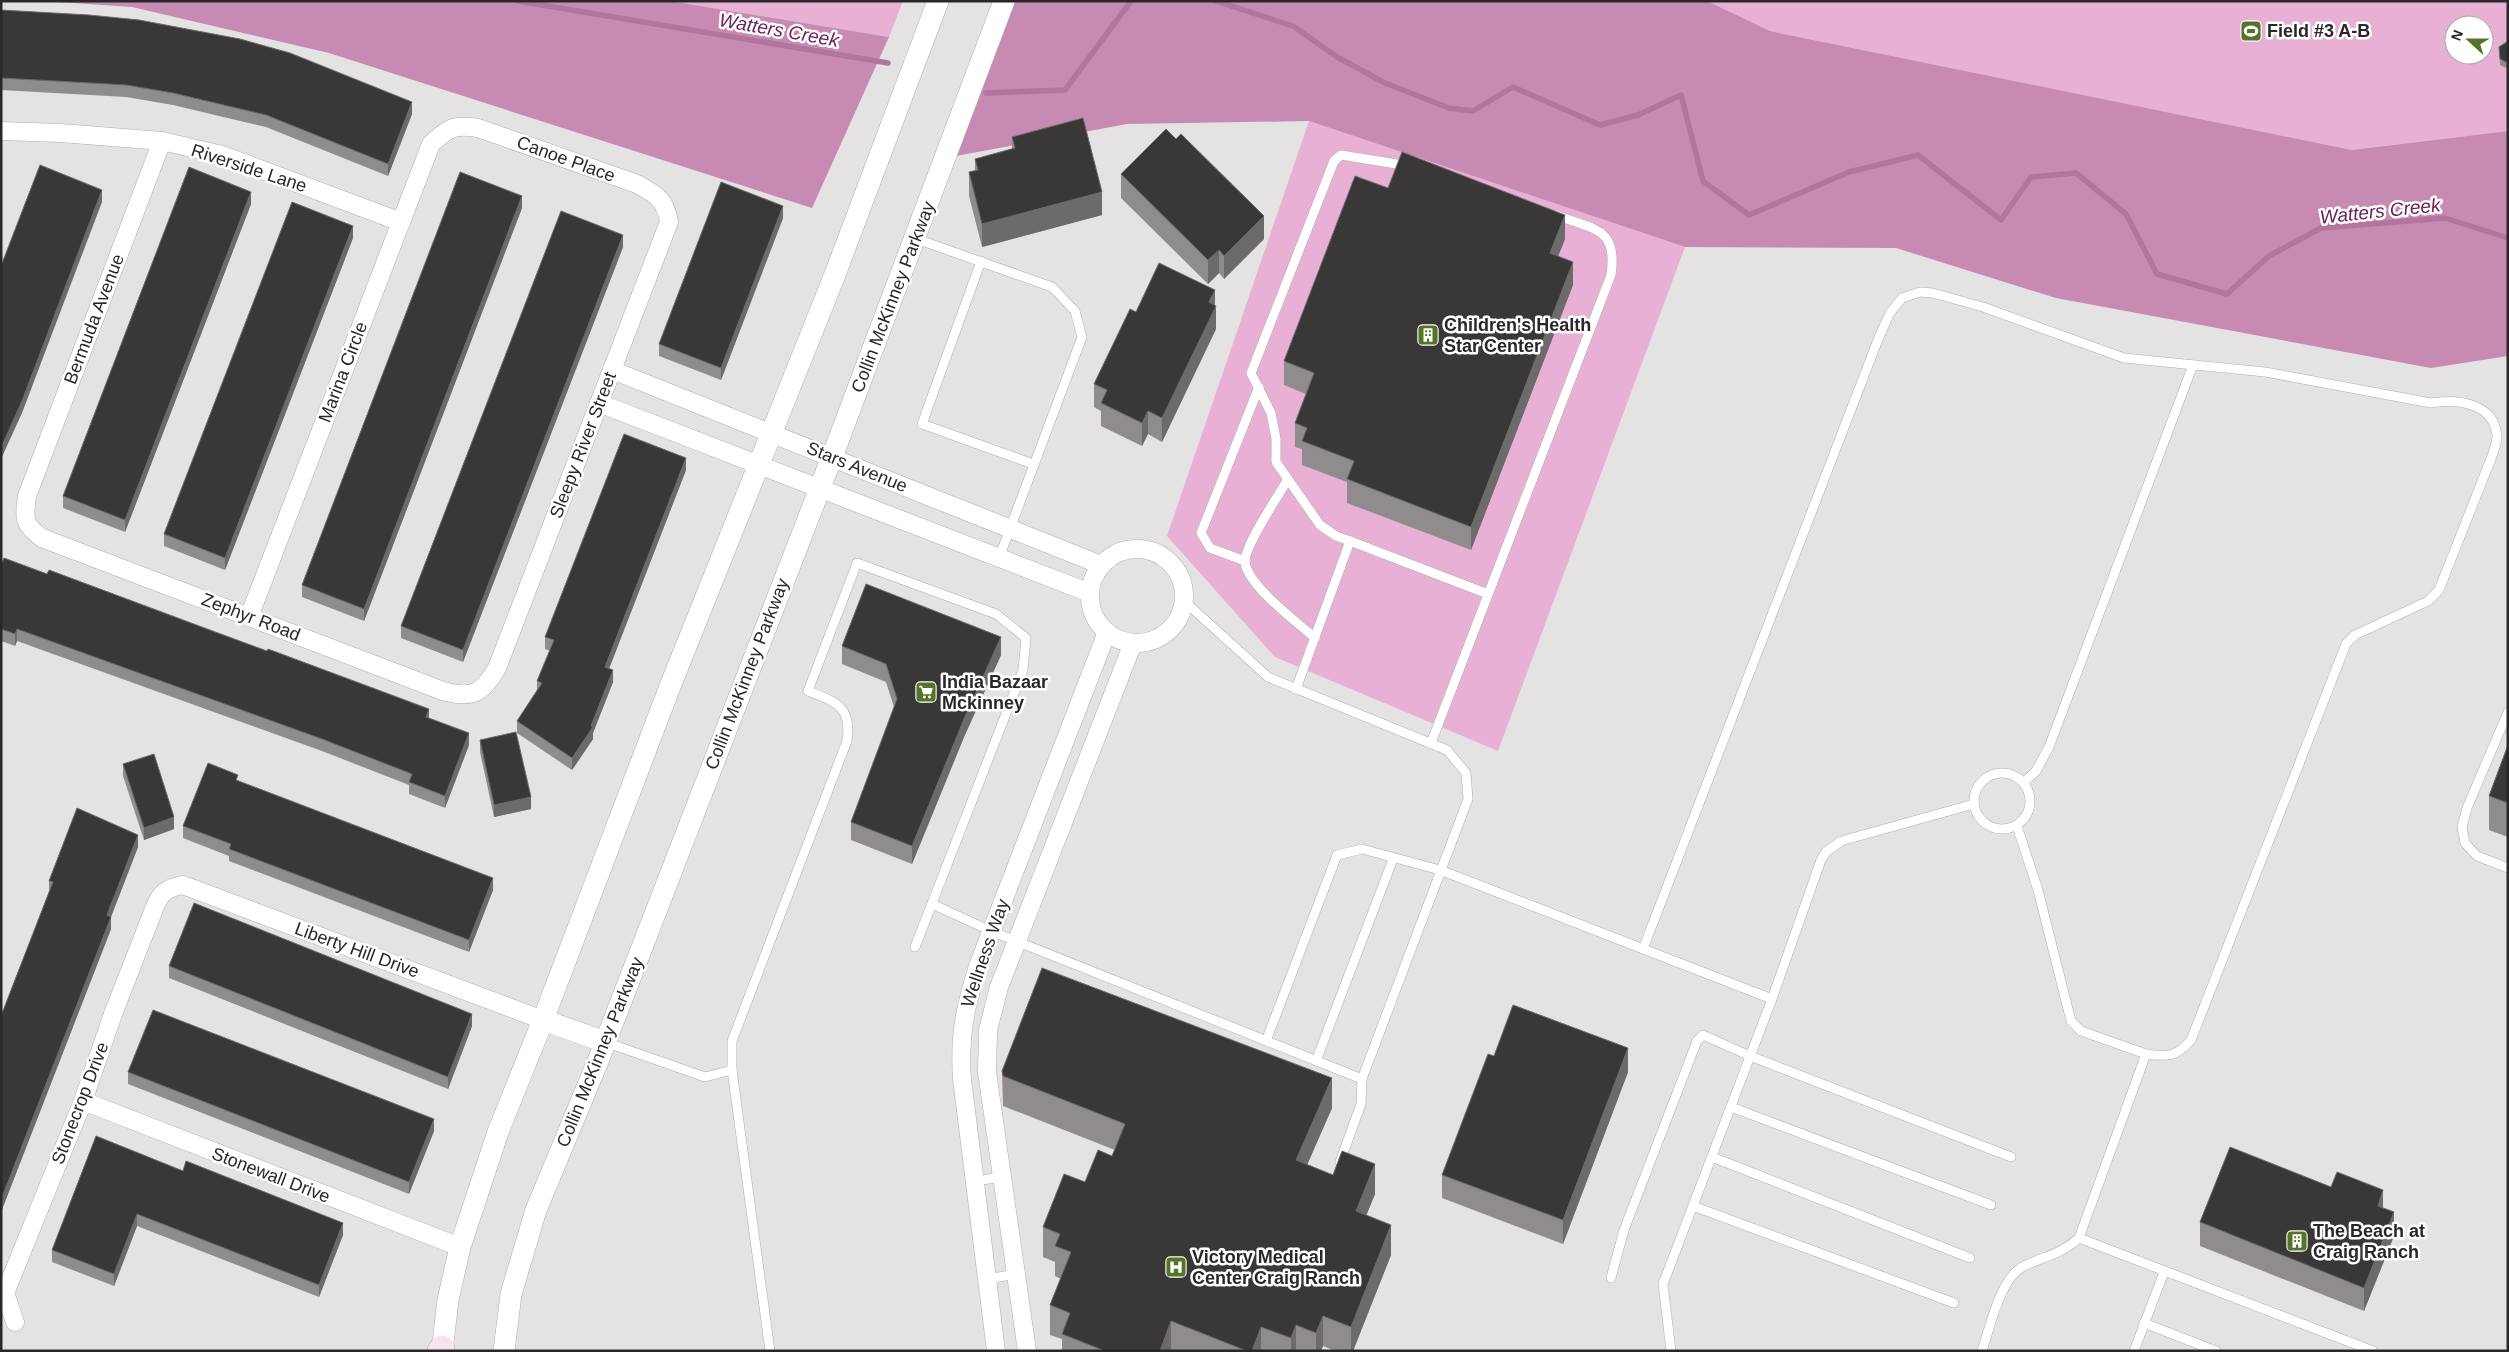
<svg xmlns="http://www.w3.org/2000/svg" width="2509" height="1352" font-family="Arial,sans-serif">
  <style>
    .green { fill: #e9b0d6; fill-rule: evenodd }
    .forest { fill: #c78ab3 }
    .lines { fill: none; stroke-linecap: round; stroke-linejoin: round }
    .stream { stroke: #b1759e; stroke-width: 5.5 }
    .service-casing { stroke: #b0adaf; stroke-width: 10 }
    .minor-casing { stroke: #b0adaf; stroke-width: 19 }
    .tertiary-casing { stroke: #b0adaf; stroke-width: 22 }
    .secondary-casing { stroke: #b0adaf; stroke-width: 26 }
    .service { stroke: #fff; stroke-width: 9 }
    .minor { stroke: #fff; stroke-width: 18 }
    .tertiary { stroke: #fff; stroke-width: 21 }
    .secondary { stroke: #f7e4f1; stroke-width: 25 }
    .wall { fill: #908c8e }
    .shaded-wall { fill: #6d6a6c }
    .building { fill: #3a3739; stroke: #6d6a6c }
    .labels { text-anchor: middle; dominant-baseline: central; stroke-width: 5; stroke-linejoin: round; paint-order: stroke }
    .poi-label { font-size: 18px; font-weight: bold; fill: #292728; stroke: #fff; text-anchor: start }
    .street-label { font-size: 18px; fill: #292728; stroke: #fff }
    .water-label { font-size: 19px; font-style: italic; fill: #692157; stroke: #fff }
  </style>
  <rect width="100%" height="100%" fill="#e5e2e4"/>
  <g class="green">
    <path d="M670 1H903L889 37Z"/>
    <path d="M1707 1H2508V131L2352 150 1769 31ZM2454 25H2484V55H2454Z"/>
    <path d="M1309 121 1685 247 1498 751 1275 657 1167 536Z"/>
  </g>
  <g class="forest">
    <path d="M43 1H670L889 37 812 208 329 53 132 7Z"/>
    <path d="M1015 1H1707L1770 31 2352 150 2508 131V356L2431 368 2056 298 1896 248 1685 247 1309 121 1127 124 956 156Z"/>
  </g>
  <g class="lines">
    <g class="stream">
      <path d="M518 1 888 63"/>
      <path d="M1216 1 1293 26 1337 57 1385 83 1449 108 1473 111 1513 87 1600 125 1638 115 1681 95 1703 181 1749 215 1849 172 1918 155 2001 220 2031 177 2076 173 2126 214 2157 274 2227 294 2269 256 2321 228 2445 218 2508 238"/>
      <path d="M986 93 1065 90 1131 1"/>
    </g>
    <g class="service-casing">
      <g id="service">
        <path d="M914 238 1052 287 1075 311 1082 337 999 558"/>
        <path d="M981 261 922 424 1033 464"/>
        <path d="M1288 479C1279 495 1244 546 1245 562 1247 585 1297 622 1315 638"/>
        <path d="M1350 541 1488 594"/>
        <path d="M1245 561 1210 548 1201 533 1259 387"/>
        <path d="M1183 600 1268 677 1447 750 1466 773 1468 799 1362 1079 1361 1104 1340 1162"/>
        <path d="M1296 689 1350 541 1336 536 1320 525 1276 462V439L1271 413 1251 373 1334 161 1341 155 1409 166"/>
        <path d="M2508 712 2467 808 2462 827 2465 843 2477 856 2508 868"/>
        <path d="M1431 743 1611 275C1618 227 1594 230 1556 215"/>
        <circle cx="2002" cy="801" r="28"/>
        <path d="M2024 782 2036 771 2049 747 2193 365"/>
        <path d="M2017 826 2038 890 2071 1021 2081 1031 2146 1054"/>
        <path d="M932 904 991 931 1362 1079"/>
        <path d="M1643 949 1879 337 1890 313 1902 298 1920 292 1933 293 1983 307 2124 358 2265 372 2431 403C2456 399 2494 402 2497 436 2497 443 2494 450 2492 456L2439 590 2428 601 2355 635 2346 644 2191 1040C2176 1057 2168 1057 2146 1054L2079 1238C2063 1253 2043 1257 2024 1266 2000 1278 1990 1327 1982 1351"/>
        <path d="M1266 1041 1337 855 1362 849 1440 870 1772 999"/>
        <path d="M605 1042 705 1077 732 1070"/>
        <path d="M1316 1061 1393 859"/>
        <path d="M1731 1107 1991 1205"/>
        <path d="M1712 1157 1970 1258"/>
        <path d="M975 1181 1002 1177"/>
        <path d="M1693 1206 1954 1303"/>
        <path d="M2079 1238 2373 1351"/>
        <path d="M1611 1278 1624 1230 1697 1041 1703 1035 1750 1056 2011 1157"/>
        <path d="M987 1279 1016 1274"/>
        <path d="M2144 1323 2216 1351"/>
        <path d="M770 1351 732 1070V1041L847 741C852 706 836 702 808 691L857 563 996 614 1026 638 1023 670 915 947"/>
        <path d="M1671 1351 1663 1284 1772 999 1821 860 1826 852 1841 841 1974 804"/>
        <path d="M2134 1351 2164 1272"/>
      </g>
    </g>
    <g class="minor-casing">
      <g id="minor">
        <path d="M1 131 61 133 162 141 222 155 401 222"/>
        <path d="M162 141 27 496C24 519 23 524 42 538L443 691C472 699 482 694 497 668L669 222C665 199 657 195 637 184L478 128C454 124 448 128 431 144L249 617"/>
        <path d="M612 370 1101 565"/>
        <path d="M599 403 1090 593"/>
        <circle cx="1137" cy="596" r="47"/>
        <path d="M83 1101 460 1247"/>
        <path d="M15 1322 5 1293 83 1101 113 1014 154 909C160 893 166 888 183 885L543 1020"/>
        <path d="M996 1351 962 1079C959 1035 965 1008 978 966L1107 632"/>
        <path d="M1027 1351 987 1072 988 1030 999 987 1133 643"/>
      </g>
    </g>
    <g class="tertiary-casing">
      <g id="tertiary">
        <path d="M543 1020 605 1042"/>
        <path d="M442 1351 448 1300 460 1247 498 1132 543 1020 669 689 834 277 938 1"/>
        <path d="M504 1351 511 1294 536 1210 598 1061 832 457 1004 1"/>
      </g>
    </g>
    <g class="secondary-casing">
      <path id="secondary" d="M440 1351 442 1348"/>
    </g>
    <use href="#service" class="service"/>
    <use href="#minor" class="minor"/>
    <use href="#tertiary" class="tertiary"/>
    <use href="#secondary" class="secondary"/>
  </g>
  <g class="wall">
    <path d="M1 10 412 114 388 176 266 127 173 105 126 97 1 90Z"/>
    <path d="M2508 41V69L2500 65 2499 47Z"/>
    <path d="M1012 137 1102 215 982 247 969 196V172L975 171V159L1012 149Z"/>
    <path d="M1121 174 1264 239 1224 279 1219 273 1208 284 1121 198Z"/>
    <path d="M1388 188 1565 239 1558 256 1573 285 1471 550 1347 503V482L1302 465V449L1295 447V423L1306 394 1284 385V361Z"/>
    <path d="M251 204 125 532 63 508V496Z"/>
    <path d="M522 208 364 621 302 597V585Z"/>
    <path d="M783 218 721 380 659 356V344Z"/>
    <path d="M353 238 225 570 164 546V534Z"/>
    <path d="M623 247 463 662 401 638V626Z"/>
    <path d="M1215 305 1216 329 1162 442 1148 434 1142 446 1101 426V411L1094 407V384L1136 312Z"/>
    <path d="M686 470 609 669 613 682 593 733V739L572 770 517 733V721L537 690V681L550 651 545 649V637Z"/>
    <path d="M1 565 429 718 469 745 445 808 409 794V785L322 751 17 641 15 646 1 641Z"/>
    <path d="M842 646 1001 655 964 737 912 864 851 840V822L894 707 886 682 842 664Z"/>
    <path d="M480 740 531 809 494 817 480 752Z"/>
    <path d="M2508 745V837L2489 830V796Z"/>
    <path d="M123 764 174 829 144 840 123 776Z"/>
    <path d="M238 781 493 890 469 952 229 861V856L183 838V826Z"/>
    <path d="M138 847 111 917V929L1 1212V1016L49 892V881Z"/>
    <path d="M169 966 472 1026 448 1089 169 978Z"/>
    <path d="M1494 1056 1628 1072 1563 1244 1442 1198V1175Z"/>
    <path d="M1002 1071 1332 1108 1307 1165 1375 1194 1366 1215 1391 1255 1353 1351H1335L1323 1346 1321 1351H1062V1339L1050 1335V1305L1061 1279 1055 1276V1262L1043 1257V1227L1085 1182 1112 1156 1115 1150 1003 1106Z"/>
    <path d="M128 1072 434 1131 409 1194 128 1084Z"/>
    <path d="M96 1136 343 1235 319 1297 137 1226 114 1286 52 1262V1250Z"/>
    <path d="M2383 1208 2394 1236 2364 1311 2200 1246V1222Z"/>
  </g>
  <g class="shaded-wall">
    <path d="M412 102V114L388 176V164Z"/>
    <path d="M102 190V202L22 413 1 459V448Z"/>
    <path d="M251 192V204L125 532V520Z"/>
    <path d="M1102 192V215L982 247V224Z"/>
    <path d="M522 196V208L364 621V609Z"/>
    <path d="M783 206V218L721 380V368Z"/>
    <path d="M1565 215V239L1550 277V253Z"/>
    <path d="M1264 216V239L1224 279V256Z"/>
    <path d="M353 226V238L225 570V558Z"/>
    <path d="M623 235V247L463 662V650Z"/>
    <path d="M1219 250V273L1208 284V260Z"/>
    <path d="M1573 262V285L1471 550V527Z"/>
    <path d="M1215 290V308L1216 306V329L1162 442V418L1209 302Z"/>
    <path d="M1148 411V434L1142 446V423Z"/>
    <path d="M686 458V470L605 679V667Z"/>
    <path d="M17 629V641L15 646V634Z"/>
    <path d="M1001 637V655L964 737 912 864V846L964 719Z"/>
    <path d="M613 670V682L593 733V739L572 770V758L591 726Z"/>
    <path d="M429 709V721L426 717Z"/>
    <path d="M469 733V745L445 808V796Z"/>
    <path d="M531 797V809L494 817V805Z"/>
    <path d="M174 817V829L144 840V828Z"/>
    <path d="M138 835V847L107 927V915Z"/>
    <path d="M493 878V890L469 952V940Z"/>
    <path d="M111 917V929L1 1212V1200Z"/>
    <path d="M472 1014V1026L448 1089V1077Z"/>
    <path d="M1628 1048V1072L1563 1244V1220Z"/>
    <path d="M1332 1078V1108L1296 1190V1160Z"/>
    <path d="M434 1119V1131L409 1194V1182Z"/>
    <path d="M1375 1164V1194L1356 1241V1211Z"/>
    <path d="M2383 1190V1214L2378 1206Z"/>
    <path d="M2394 1212V1236L2364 1311V1288Z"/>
    <path d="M137 1214V1226L114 1286V1274Z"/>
    <path d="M343 1223V1235L319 1297V1285Z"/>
    <path d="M1391 1225V1255L1353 1351H1351V1327Z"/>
    <path d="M1323 1316V1346L1321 1351H1316V1333Z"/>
    <path d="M1171 1321V1351H1160Z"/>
    <path d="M1296 1325V1351H1291V1338Z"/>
    <path d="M1261 1327V1351H1252Z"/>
  </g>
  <g class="building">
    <path d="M1 10 89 15 139 20 240 39 290 53 412 102 388 164 266 115 173 93 126 85 1 78Z"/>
    <path d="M2508 41V63L2500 59 2499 47Z"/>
    <path d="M1083 118 1102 192 982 224 969 172 978 170 975 159 1015 148 1012 137Z"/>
    <path d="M1166 129 1176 139 1181 134 1264 216 1224 256 1219 250 1208 260 1121 174Z"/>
    <path d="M1402 152 1565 215 1550 253 1573 262 1471 527 1347 479 1354 461 1302 441 1307 428 1295 423 1314 373 1284 361 1355 176 1388 188Z"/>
    <path d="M40 165 102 190 22 401 1 448V266Z"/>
    <path d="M189 167 251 192 125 520 63 496Z"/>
    <path d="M460 172 522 196 364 609 302 585Z"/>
    <path d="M721 182 783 206 721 368 659 344Z"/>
    <path d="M292 202 353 226 225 558 164 534Z"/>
    <path d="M561 211 623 235 463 650 401 626Z"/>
    <path d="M1159 263 1215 290 1209 302 1216 306 1162 418 1148 411 1142 423 1101 403 1107 390 1094 384 1130 309 1136 312Z"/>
    <path d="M624 434 686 458 605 667 613 670 591 726 593 727 572 758 517 721 542 683 537 681 554 640 545 637Z"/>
    <path d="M4 558 47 574 49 570 218 633 267 651 268 649 429 709 426 717 469 733 445 796 409 782 412 774 322 739 17 629 15 634 1 629V565Z"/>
    <path d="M866 584 1001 637 964 719 912 846 851 822 897 699 886 664 842 646Z"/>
    <path d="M516 732 531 797 494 805 480 740Z"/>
    <path d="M2508 745V803L2489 796Z"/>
    <path d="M154 754 174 817 144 828 123 764Z"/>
    <path d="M208 763 238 775 236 780 493 878 469 940 229 849 231 844 183 826Z"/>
    <path d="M77 808 138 835 107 915 111 917 1 1200V1016L53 882 49 881Z"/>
    <path d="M194 903 472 1014 448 1077 169 966Z"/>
    <path d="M1042 968 1332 1078 1296 1160 1333 1175 1342 1151 1375 1164 1356 1211 1391 1225 1351 1327 1323 1316 1316 1333 1296 1325 1291 1338 1261 1327 1252 1351H1247L1171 1321 1160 1351H1105L1062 1334 1070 1313 1050 1305 1071 1252 1055 1246 1060 1234 1043 1227 1064 1174 1085 1182 1098 1150 1112 1156 1125 1124 1003 1076 1002 1071Z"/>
    <path d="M1513 1005 1628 1048 1563 1220 1442 1175 1488 1054 1494 1056Z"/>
    <path d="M153 1010 434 1119 409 1182 128 1072Z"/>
    <path d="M96 1136 183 1171 186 1161 343 1223 319 1285 137 1214 114 1274 52 1250Z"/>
    <path d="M2230 1147 2331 1187 2337 1172 2383 1190 2378 1206 2394 1212 2364 1288 2200 1222Z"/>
  </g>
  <defs>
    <g id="stadium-square" transform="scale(1.125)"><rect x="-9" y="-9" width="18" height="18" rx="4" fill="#54742a" stroke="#fff"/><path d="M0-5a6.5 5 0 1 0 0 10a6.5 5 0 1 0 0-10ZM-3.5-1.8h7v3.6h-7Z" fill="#fff"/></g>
    <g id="building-square" transform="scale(1.125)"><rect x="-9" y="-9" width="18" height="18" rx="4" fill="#54742a" stroke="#fff"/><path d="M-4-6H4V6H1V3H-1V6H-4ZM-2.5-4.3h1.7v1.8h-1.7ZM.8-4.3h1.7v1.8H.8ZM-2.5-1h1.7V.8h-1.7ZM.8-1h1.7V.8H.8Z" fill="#fff"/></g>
    <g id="supermarket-square" transform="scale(1.125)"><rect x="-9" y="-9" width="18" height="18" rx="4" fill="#54742a" stroke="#fff"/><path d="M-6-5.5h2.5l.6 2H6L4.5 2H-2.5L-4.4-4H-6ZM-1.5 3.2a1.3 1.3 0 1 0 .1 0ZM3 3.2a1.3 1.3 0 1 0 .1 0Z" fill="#fff"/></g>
    <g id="hospital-square" transform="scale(1.125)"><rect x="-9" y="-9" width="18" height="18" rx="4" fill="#54742a" stroke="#fff"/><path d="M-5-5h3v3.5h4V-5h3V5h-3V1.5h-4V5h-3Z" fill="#fff"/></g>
  </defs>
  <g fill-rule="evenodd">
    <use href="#stadium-square" x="2251" y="31"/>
    <use href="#building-square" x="1428" y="335"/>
    <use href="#supermarket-square" x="926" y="692"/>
    <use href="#building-square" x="2297" y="1241"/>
    <use href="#hospital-square" x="1176" y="1267"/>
  </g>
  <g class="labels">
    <g class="poi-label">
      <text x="2267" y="31">Field #3 A-B</text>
      <text x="1444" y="325">Children's Health<tspan x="1444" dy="21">Star Center</tspan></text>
      <text x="942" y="682">India Bazaar<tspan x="942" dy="21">Mckinney</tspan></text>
      <text x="2313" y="1231">The Beach at<tspan x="2313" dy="21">Craig Ranch</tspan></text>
      <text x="1192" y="1257">Victory Medical<tspan x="1192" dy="21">Center Craig Ranch</tspan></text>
    </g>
    <g class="street-label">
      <text transform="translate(566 159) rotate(20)">Canoe Place</text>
      <text transform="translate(249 168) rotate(18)">Riverside Lane</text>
      <text transform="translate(893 297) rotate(-69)">Collin McKinney Parkway</text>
      <text transform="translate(94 319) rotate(-69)">Bermuda Avenue</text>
      <text transform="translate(343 372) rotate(-69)">Marina Circle</text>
      <text transform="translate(583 445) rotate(-69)">Sleepy River Street</text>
      <text transform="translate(857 467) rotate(22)">Stars Avenue</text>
      <text transform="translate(251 617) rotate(21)">Zephyr Road</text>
      <text transform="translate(747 674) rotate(-69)">Collin McKinney Parkway</text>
      <text transform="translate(357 950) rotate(20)">Liberty Hill Drive</text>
      <text transform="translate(985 953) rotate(-71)">Wellness Way</text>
      <text transform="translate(600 1052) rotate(-68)">Collin McKinney Parkway</text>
      <text transform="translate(80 1103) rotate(-69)">Stonecrop Drive</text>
      <text transform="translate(271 1175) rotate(21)">Stonewall Drive</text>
    </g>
    <g class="water-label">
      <text transform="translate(779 30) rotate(10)">Watters Creek</text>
      <text transform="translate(2380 211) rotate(-6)">Watters Creek</text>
    </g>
  </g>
  <rect width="2509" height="1352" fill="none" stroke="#292728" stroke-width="5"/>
  <g transform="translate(2469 40) rotate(291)"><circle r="24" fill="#ffffff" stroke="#a9a9a9"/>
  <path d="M0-4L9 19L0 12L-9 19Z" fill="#54742a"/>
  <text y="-8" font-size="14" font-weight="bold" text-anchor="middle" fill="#292728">N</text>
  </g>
</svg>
